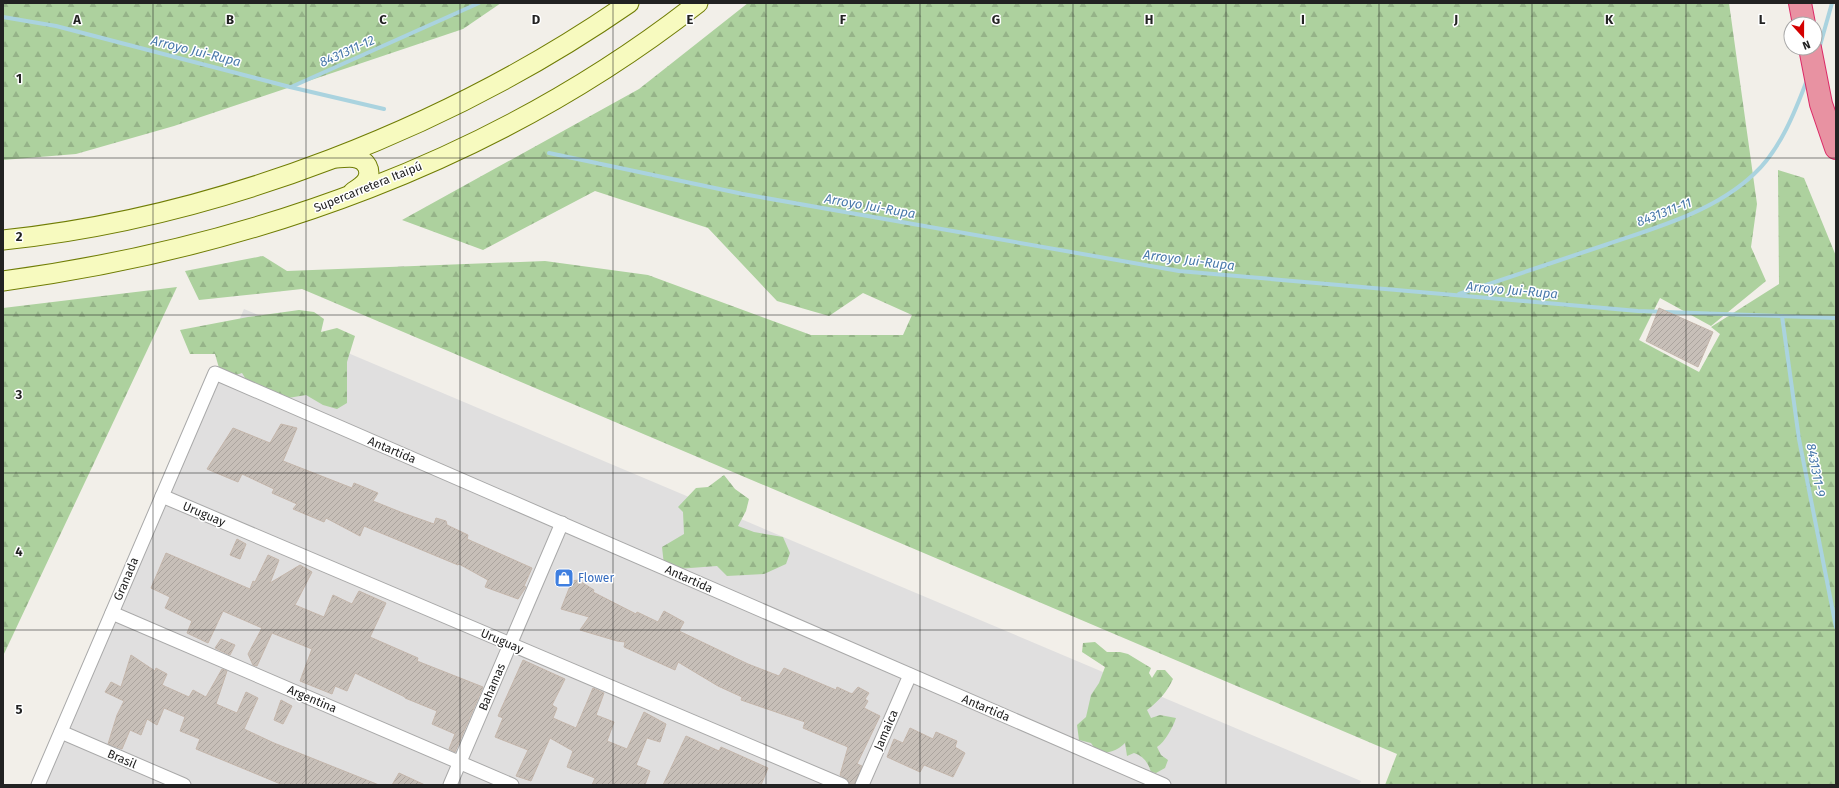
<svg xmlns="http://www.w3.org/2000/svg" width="1839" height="788" font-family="'Fira Sans',sans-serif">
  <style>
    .residential { fill: #e0dfdf }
    .forest { fill: url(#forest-firs) }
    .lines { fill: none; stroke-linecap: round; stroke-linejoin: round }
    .stream { stroke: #aad3df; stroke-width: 4 }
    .building { fill: url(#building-hatch); stroke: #c4b6ab }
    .street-casing { stroke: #a9a9a9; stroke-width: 15 }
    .secondary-casing { stroke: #707d05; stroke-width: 21 }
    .highway-casing { stroke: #dc2a67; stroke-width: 24 }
    .street { stroke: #fff; stroke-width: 13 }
    .secondary { stroke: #f7fabf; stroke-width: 19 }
    .highway { stroke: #e892a2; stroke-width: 22 }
    .grid { fill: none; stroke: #222; stroke-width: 1; stroke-opacity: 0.55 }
    .labels { text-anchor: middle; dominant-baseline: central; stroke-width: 3; stroke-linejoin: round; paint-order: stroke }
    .street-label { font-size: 12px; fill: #222; stroke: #fff }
    .shop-label { font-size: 12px; fill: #366cbe; stroke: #fff; text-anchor: start }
    .water-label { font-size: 13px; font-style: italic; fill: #4a7aab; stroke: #fff }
    .grid-label { font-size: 13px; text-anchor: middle; font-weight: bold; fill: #222; stroke: #fff; stroke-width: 3; stroke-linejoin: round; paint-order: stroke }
  </style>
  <defs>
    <pattern id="forest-firs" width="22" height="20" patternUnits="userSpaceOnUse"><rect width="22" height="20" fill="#add19e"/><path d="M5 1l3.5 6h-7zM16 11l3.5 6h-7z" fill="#95b388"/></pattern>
    <pattern id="building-hatch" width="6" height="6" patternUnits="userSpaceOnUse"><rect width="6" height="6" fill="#c7bfb8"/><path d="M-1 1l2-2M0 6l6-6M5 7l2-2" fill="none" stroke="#aba49e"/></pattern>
  </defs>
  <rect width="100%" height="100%" fill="#f2efe9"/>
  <path class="residential" d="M244 309 1361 781 1359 785H39Z"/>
  <g class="forest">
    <path d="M3 3H501L463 29 174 126 76 154 3 160Z"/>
    <path d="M748 3H1729L1757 204 1751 247 1766 281 1711 326 1660 298 1639 340 1699 372 1720 334 1711 327 1779 284 1778 170 1804 178 1836 256V785H1385L1397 754 302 289 199 300 185 271 263 256 287 271 545 261 648 275 811 335H903L912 315 863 293 829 316 777 301 708 228 595 191 483 250 402 220 639 89Z"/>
    <path d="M177 287 3 656V308Z"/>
    <path d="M299 310 314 312 324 319 321 332 337 328 355 336 347 362V403L337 409 323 405 306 395 288 398 250 386 242 373 236 375 219 368 215 354H190L180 330 248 317Z"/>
    <path d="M724 475 735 489 749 499 746 511 738 526 754 532 783 537 790 553 786 564 764 574 727 576 717 566 677 569 664 565 662 547 684 534 683 512 678 507 696 488 708 487Z"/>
    <path d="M1095 642 1107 652H1120L1128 654 1151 668 1149 673 1152 678 1157 670H1165L1173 679C1167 692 1158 702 1147 710L1151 718 1160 715 1176 718C1173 727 1165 742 1157 747L1161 755 1168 760 1165 768 1156 773 1151 772C1148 762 1143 756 1134 753L1127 756 1125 743C1117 751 1109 753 1098 753L1091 743 1079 740 1077 725 1086 717 1091 695 1099 683 1105 667 1082 652 1083 643Z"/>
  </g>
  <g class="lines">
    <g class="stream">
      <path d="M3 17 56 26 290 87 384 109"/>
      <path d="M1819 49 1832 3"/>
      <path d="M291 87 479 3"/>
      <path d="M549 153 743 194 1179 271 1638 311 1836 318"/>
      <path d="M1459 294C1509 277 1558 261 1608 244 1658 227 1715 211 1754 174 1780 150 1795 112 1807 80"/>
      <path d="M1782 316 1799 439 1836 627"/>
    </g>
  </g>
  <g class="building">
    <path d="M1659 308 1713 332 1698 367 1646 341Z"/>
    <path d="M281 424 297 428 283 461 352 488 354 483 378 493 373 501 403 513 434 524 436 518 446 521 447 525 468 535 467 539 532 568 524 586 526 587 518 599 485 587 488 580 459 564 458 565 364 526 360 536 326 518 324 522 293 509 297 504 272 493 274 489 242 474 238 482 207 469 233 428 270 443Z"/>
    <path d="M237 539 246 544 240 559 230 555Z"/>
    <path d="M166 553 250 589 253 581 255 582 268 555 279 560 270 583 300 565 312 572 295 605 324 617 333 595 352 604 359 591 386 603 370 637 418 658 417 661 483 687 455 752 449 749 455 734 432 724 437 711 405 698V697L355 673 347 691 335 686 332 694 300 681 312 649 272 633 257 666 253 665 248 654 262 628 223 611 208 643 187 633 192 621 165 608 170 597 151 588Z"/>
    <path d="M578 580 594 590 593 592 636 614 637 612 658 622 664 611 684 622 679 631 748 664 779 676 784 668 836 690 837 687 852 694 858 687 869 693 865 699 868 701 864 708 880 716 857 764 862 766 854 785H850L848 780 840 775 848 747 803 728 805 722 741 700 742 697 718 686 678 662 675 670 624 647 625 642 617 641 580 630 589 617 561 609 572 581Z"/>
    <path d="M221 639 235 645 230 655 215 648Z"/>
    <path d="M131 655 155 671 156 668 167 674 162 685 189 697 193 690 206 697 222 669 227 671 216 704 237 713 246 692 258 698 244 729 274 743 379 785H283L196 749 200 739 180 731 185 717 164 708 157 725 147 719 141 735 130 730 122 749 108 744 117 715 124 701 105 692 111 682 121 687Z"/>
    <path d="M523 660 565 679 552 705 557 708 553 718 576 728 593 688 604 693 596 715 614 722 607 741 627 749 644 712 666 724 660 742 647 738 636 765 650 771 645 785H592L595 778 567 767 573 751 550 738 531 781 516 776 528 750 495 737 503 718 498 716Z"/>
    <path d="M281 700 292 706 283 724 274 720Z"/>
    <path d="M910 728 933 739 936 732 957 741 955 747 965 753 953 777 924 765 920 772 887 757 894 739 903 743Z"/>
    <path d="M686 736 719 751 721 747 768 768 761 785H663Z"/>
    <path d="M399 773 425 785H392Z"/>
  </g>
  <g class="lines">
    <g class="street-casing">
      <g id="street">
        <path d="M162 496 842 785"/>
        <path d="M112 613 512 785"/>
        <path d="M61 732 184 785"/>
        <path d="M38 785 215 373 1164 785"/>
        <path d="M450 785 562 523"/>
        <path d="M862 785 910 675"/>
      </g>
    </g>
    <g class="secondary-casing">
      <g id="secondary">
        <path d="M337 158C343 158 350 156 356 158 366 160 372 170 367 180 364 185 358 189 353 192"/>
        <path d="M3 240C221 217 450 127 629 3"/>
        <path d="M3 281C253 247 498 160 698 3"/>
      </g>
    </g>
    <g class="highway-casing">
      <g id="highway">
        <path d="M1800 3 1804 24"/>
        <path d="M1810 48 1821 104 1836 148"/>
      </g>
    </g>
    <use href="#street" class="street"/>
    <use href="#secondary" class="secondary"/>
    <use href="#highway" class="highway"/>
  </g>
  <path class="grid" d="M153 3V785M306 3V785M460 3V785M613 3V785M766 3V785M920 3V785M1073 3V785M1226 3V785M1379 3V785M1532 3V785M1686 3V785M3 158H1836M3 315H1836M3 473H1836M3 630H1836"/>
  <defs>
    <g id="shop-square" transform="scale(1)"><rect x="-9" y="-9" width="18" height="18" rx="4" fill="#3f7fe0" stroke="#fff"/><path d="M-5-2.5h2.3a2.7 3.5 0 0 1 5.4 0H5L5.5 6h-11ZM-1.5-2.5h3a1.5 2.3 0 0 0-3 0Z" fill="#fff"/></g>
  </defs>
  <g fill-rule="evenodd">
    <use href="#shop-square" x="564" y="578"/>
  </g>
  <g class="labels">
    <g class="street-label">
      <text transform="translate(368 187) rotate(-22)">Supercarretera Itaipú</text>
      <text transform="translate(392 450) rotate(23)">Antartida</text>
      <text transform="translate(204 514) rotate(23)">Uruguay</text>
      <text transform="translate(126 579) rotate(-67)">Granada</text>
      <text transform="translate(689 579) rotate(24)">Antartida</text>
      <text transform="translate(502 641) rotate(23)">Uruguay</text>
      <text transform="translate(492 687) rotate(-67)">Bahamas</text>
      <text transform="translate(312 699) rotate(23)">Argentina</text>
      <text transform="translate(986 708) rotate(23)">Antartida</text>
      <text transform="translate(886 730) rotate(-67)">Jamaica</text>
      <text transform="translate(122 759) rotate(23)">Brasil</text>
    </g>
    <g class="shop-label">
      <text x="578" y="578">Flower</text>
    </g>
    <g class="water-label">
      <text transform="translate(196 51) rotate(14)">Arroyo Jui-Rupa</text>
      <text transform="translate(347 51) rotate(-24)">8431311-12</text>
      <text transform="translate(870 206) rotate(10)">Arroyo Jui-Rupa</text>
      <text transform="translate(1664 212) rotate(-21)">8431311-11</text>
      <text transform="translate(1189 260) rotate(7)">Arroyo Jui-Rupa</text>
      <text transform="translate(1512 290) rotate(5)">Arroyo Jui-Rupa</text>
      <text transform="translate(1816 470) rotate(79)">8431311-9</text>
    </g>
  </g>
  <g class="grid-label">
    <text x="77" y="24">A</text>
    <text x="230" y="24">B</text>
    <text x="383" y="24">C</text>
    <text x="536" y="24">D</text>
    <text x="690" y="24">E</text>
    <text x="843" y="24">F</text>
    <text x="996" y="24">G</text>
    <text x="1149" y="24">H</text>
    <text x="1303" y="24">I</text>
    <text x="1456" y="24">J</text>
    <text x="1609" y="24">K</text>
    <text x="1762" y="24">L</text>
    <text x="19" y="83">1</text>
    <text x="19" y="241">2</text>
    <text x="19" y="399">3</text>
    <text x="19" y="556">4</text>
    <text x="19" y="714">5</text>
  </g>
  <rect width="1839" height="788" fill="none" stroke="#222222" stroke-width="8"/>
  <g transform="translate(1803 36) rotate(159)"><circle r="19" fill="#ffffff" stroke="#a7a7a7"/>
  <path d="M0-3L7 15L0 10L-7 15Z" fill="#d40000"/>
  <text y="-6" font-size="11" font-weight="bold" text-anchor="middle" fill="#222222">N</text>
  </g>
</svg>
